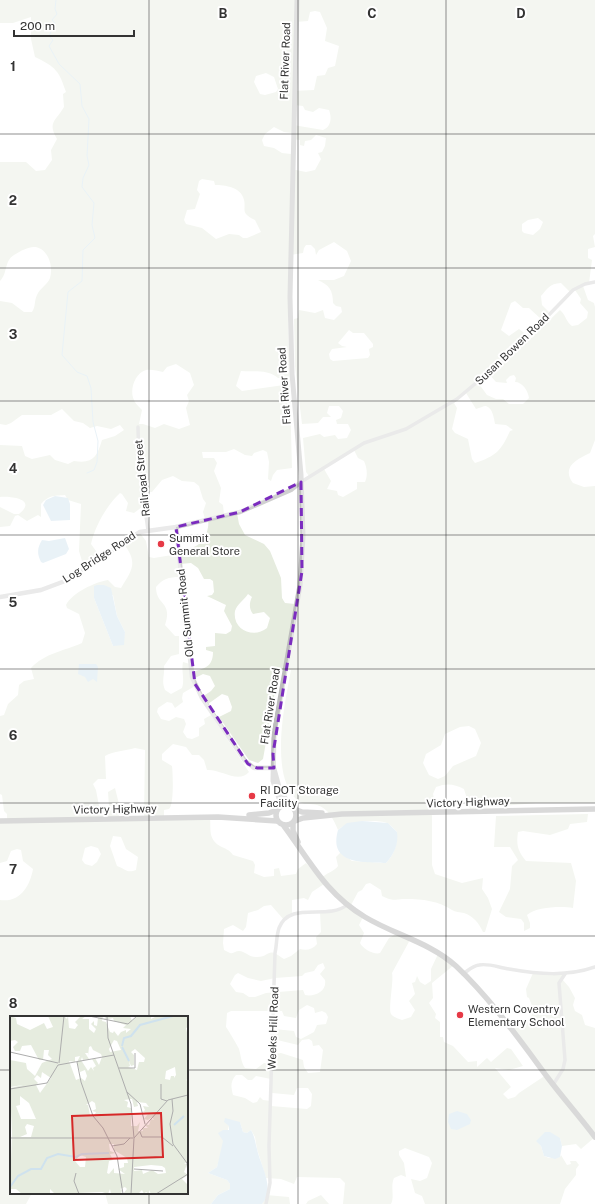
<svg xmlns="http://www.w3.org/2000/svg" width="595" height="1204" font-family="'Public Sans',sans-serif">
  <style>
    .green { fill: #e6ecdf; fill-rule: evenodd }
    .water { fill: #cfe2ee }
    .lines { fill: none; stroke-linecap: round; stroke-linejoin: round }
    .stream { stroke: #cfe2ee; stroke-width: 1 }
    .minor { stroke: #d0d0d0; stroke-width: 3.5 }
    .tertiary { stroke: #d0d0d0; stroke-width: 4.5 }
    .secondary { stroke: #bdbdbd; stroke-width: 5 }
    .primary { stroke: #ababab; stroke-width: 5.5 }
    .marked { fill: none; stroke: #7b2cbf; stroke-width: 3; stroke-dasharray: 8 5; stroke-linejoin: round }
    .grid { fill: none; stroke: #333; stroke-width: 1; stroke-opacity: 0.55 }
    .poi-dot { fill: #e63946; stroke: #fff; stroke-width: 1.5 }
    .labels { text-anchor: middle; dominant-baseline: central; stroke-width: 4; stroke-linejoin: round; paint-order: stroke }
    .street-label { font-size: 11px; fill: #333; stroke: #fff }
    .poi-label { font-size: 11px; fill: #333; stroke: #fff; text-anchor: start }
    .inset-river { fill: none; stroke: #cfe2ee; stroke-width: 2 }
    .inset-road { fill: none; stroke: #adadad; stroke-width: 1 }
    .view { fill: #d62828; fill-opacity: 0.15; stroke: #d62828; stroke-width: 2 }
    .inset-edge { fill: none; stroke: #333; stroke-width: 2 }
    .grid-label { font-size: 13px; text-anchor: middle; font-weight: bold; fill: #333; stroke: #fff; stroke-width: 4; stroke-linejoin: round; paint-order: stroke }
  </style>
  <rect width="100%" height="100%" fill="#fff"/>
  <g class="green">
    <path d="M0 0H595V234L593 236 595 247 588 249V258L592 260 589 283 583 286 588 300 594 303 595 307V440L590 453C577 459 561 467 573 483L584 487 595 486V803H536L470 809 464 789C454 784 447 783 436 787L433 794 437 813 373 810 432 813V865L435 874 462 883 483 878 482 889 488 898 492 909 485 932H483C479 923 473 916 464 913 460 912 455 912 452 910 439 901 422 899 406 899 394 899 394 902 382 896L381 890 370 883 366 884 362 890 358 892 350 907 363 917 359 925 364 933 360 943C363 949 374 955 380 953L389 938 398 933 411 938 392 973C394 980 388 1009 391 1014 393 1017 399 1019 402 1020L411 1017 415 1010 409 1001 415 994 412 983 415 982 417 976 420 982 425 985 431 981V969L438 954 454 965 432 983 433 998 429 1003 436 1014 435 1018 440 1022V1037H443L444 1042 453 1046 468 1062 477 1061V1067L487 1058 491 1062 507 1048 511 1049 523 1066 509 1070 495 1068 511 1087 503 1094 508 1099 515 1097 519 1093 546 1075 510 1027 517 1020 522 1021 530 1018 534 1011 529 998 527 997 526 989 533 973 564 974 562 979 569 987 575 998 573 1005 575 1011 582 1015 585 1025 595 1028V1137L581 1149 576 1144 562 1146 560 1138 537 1141 541 1146 544 1156 549 1158 560 1157 561 1155 567 1165 571 1164 570 1161H576L579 1165 576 1169V1175L565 1189 560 1204H425L422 1196 415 1193 411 1179 420 1181 427 1178 432 1163 429 1157 405 1148 399 1151V1155L404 1163 406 1177 401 1175 394 1178C390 1187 395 1196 391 1204H343L345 1183 340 1178 297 1177 294 1184 281 1179 266 1178 257 1149 255 1137 251 1130 247 1133 243 1132 240 1122 229 1126 217 1167 208 1173 227 1180 230 1184V1189L218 1195 211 1204H108L105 1193H187V1017H11V1193H32L26 1204H0V900C20 903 30 886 33 869L23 861 21 850 17 849 11 851 7 861 0 863V821H7V814L4 811 2 795 0 794V716L4 715 8 704 18 695 19 685 24 681 34 679 31 668C45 653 64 651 82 643L85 633 79 614 67 608 66 605C72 593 95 582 108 580L115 587 121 588C133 569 138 562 123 543L140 533 146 541 149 557 154 558 178 554 179 555 186 554 190 548C202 547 210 531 208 520L205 519 203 512 206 503 203 499 199 486 194 482 182 481 173 476 162 480 152 492 141 491 142 507 134 513 126 511 128 503 122 494 120 493C107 505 95 526 91 544L101 558 84 568 79 551 81 504 68 500 65 495C53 496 49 495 41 504V517L38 515 27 521 18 515 15 516 10 526 0 527V507L14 514H19C38 499 10 496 0 497V445L22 446 25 456 32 459 50 455 55 460 68 464 74 461C93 464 97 457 102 440L115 436 124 430 120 425 111 429 97 426 90 428 83 423 74 421 62 409 51 415H22L11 423 6 425 0 424V301L12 303 24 312H32C36 306 34 301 37 295 40 288 48 284 50 278 52 271 51 263 48 257 39 241 27 247 14 255 4 261 8 273 0 281V162H26L36 171 45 170 52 160 51 150 57 139C47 122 56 121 64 107L63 94 66 92C59 71 56 67 35 57L31 39V17L13 23H0ZM315 11 320 12 327 28 325 41 339 46 335 66 328 68 325 75 317 76 314 90 293 91 296 22 308 21 310 12ZM266 73 274 77 278 89 276 92 265 95 260 94 254 82 256 76ZM294 105 303 106 305 110 313 112 319 108 329 110C332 118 331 127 323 130L293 125ZM274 127 284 132 292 133V139L300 140V145L304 146 305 141 311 140 316 135 326 138 325 146 322 152 318 153 321 159 315 170 306 172 291 169V154L282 153 274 148 264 146 262 140 265 134ZM202 179 214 181 215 185C225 185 239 187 243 197 248 209 238 212 255 220L261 232 247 238H243L239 235 229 234 216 239 202 228 186 224 184 220 187 210 195 209 200 194 197 190 199 181ZM538 218 543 222 540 229 533 235 524 233 522 231V224L528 220ZM334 242 347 251 351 261 344 276 334 280H318C329 285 333 290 333 303L336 306 341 307 342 312 334 320 325 318 323 310 315 313 299 310 298 318 294 319 295 366 302 424 318 423 323 417H331L327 413 329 406H339L343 411 341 418 336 420 337 424H348L351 430 347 438 338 439 335 435 324 437 320 434 303 438 306 472 309 476 300 484C301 523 305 566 295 604L285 603 282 598 281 578 270 551 264 544 245 535 239 524 237 513 224 515 223 505 219 502 221 488 214 471 217 463 214 458H203L202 452H226L234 449 245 455 252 456 254 453 263 450 267 452 269 462 268 479 271 481 273 475 277 470 292 468 288 322 290 255 303 253 304 248 306 245H311L315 249 316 255 319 250ZM561 283 570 292 575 290 581 299 580 303 588 312 587 318 578 325 572 326C566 322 566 315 560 310L531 338 519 329 509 336 501 330 511 303 515 301 523 308H529L541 319 549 312 542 305 541 296C548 288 549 284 561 283ZM349 330 353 333H364L373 344V347L369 349 370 355 368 358 333 361 330 359 329 354 332 349 347 347 342 346 338 343ZM176 364 190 373 194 385 187 395 189 401 186 408 190 425 179 429 164 424 155 428 143 424H139L142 410C139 407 135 403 134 400 129 390 135 373 146 370 151 369 158 371 163 372L167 367ZM241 371C253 372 268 369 278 378H286L284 385 242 391 236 386ZM489 374 496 382 507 383 506 380 510 376 514 375 516 378 515 382C522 382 528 390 529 398L523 404H509L503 399H496L487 395 479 384ZM466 393 476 409C480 408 483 406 486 406 493 408 494 419 495 424L506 425 513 430 510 431C501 451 496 456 475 463L472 459 468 439 455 433 452 429 457 408 454 403ZM354 450 358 458 364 461C367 468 368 475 365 482H357V489L343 497 338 495 337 491 327 489 331 481 324 469ZM191 563 198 568 204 579H210L213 581 214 592 212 595 207 596 226 605 224 611 232 626 231 631 226 634 215 633V646L206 647V650L213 652C213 667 204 669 191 672L190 664 183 662C181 671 185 679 182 688L171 694 165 690C161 680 165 676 164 666L171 656 179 654V636H175L165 625C173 601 156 606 156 587 163 579 168 577 180 577V564ZM95 594 113 595 117 616 125 632 124 637 113 646 94 598ZM248 594 252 597C249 603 249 609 253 614L264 612 270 618 267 628C254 639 232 630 235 611 237 604 244 600 248 594ZM279 669 291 670C285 702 269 775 297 800 304 806 310 803 317 805 328 808 334 820 338 830 347 821 375 819 387 823 390 824 394 829 397 832 397 844 395 854 386 863L352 861 341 852 336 857 338 866C335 871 326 873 320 879L306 863 298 869 296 874 281 876 279 868 274 869V876L264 877 254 873 255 865 253 861 233 855C229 849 225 849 220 846 208 839 211 829 210 818H164V810L169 809C174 805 173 774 172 766L162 760V754L173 744 186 747 192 755H199L204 760 207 770C221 769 238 784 249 772L211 715 204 719 205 724 199 728V736L192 739 187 738 183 732 186 724 184 719 176 717 169 721 161 719 157 712 158 708 167 702 172 703 175 708 183 702 182 698 183 693 195 686 193 679 203 674 210 676 215 686 211 691 202 697 208 704 222 694 228 696 232 707 231 711 219 717 249 760 258 763 263 759ZM469 726 475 729 481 743 476 756 453 766 445 776 438 779 429 775 423 763 426 754 441 745 445 734 460 727ZM135 748 145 750 144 819H119V804L115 788 108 792 109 807 104 808 99 806 96 790 93 784 98 779H106L105 756C114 751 125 751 135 748ZM113 836 121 837 126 849 138 857 136 870C127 874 124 868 117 866L110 846ZM91 846 98 848 101 854 97 862 92 866 85 864 82 860 85 848ZM324 884 347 905 331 912H320L321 932 316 937 317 944C313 949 307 951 300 949L291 956 284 959C266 946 272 956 257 957 250 958 245 951 239 951 235 951 234 954 230 953L224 950 223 943 224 929 233 925 243 931 246 927 248 913 258 910 264 906 271 905 284 920 292 915V900L304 898 308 900 312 892ZM323 963 325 968 320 974 325 980C327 991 315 997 305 995L303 990 266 993 255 997H249L243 993 236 992 230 984 235 975 238 973 248 978 261 981 275 978 302 976 305 973 314 971 318 965ZM307 1005 314 1008 315 1013 322 1011 326 1013 328 1017 326 1024 317 1025 314 1032 301 1039 296 1037 294 1031 274 1029 273 1039 298 1045 302 1040 309 1039 312 1041 313 1046 319 1045 323 1050 320 1072 308 1073 304 1067 303 1060 281 1053 273 1054 272 1064 264 1063 256 1069 245 1068C241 1062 241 1056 239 1049 239 1048 227 1028 226 1027L227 1013 231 1011H282L284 1016 296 1018 299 1010ZM236 1075H242L248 1080H252L256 1076 271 1079 272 1093 294 1095 297 1088H308L312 1094 311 1106 307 1109 271 1106V1101L263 1100 260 1097 257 1102 253 1103 245 1098 233 1095C231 1087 230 1082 236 1075Z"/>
    <path d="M588 814 587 822 570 824 568 829 550 835 523 831 518 832C516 846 518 851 526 861L571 863 576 881 573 908C561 906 536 907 527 915L530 923V928L524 931V923L521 919 506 917 499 912 510 889 512 866 518 860 510 847H494L496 816Z"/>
    <path d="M266 1195 289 1197 290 1204H262Z"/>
    <path d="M321 1195 329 1204H306L308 1201Z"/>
  </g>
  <g class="water">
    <path d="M55 496 68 498 70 504V520L51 521 43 505 46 500Z"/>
    <path d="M65 538 69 549 66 554 43 563 41 562C37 554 37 548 42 540L49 541Z"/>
    <path d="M97 585H104L111 588 117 616 125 632 124 645 113 646 94 598V586Z"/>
    <path d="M79 664H96L98 667 97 682 93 679 88 682 85 677 78 674Z"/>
    <path d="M362 821 388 823 397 832C399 843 394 855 386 863 364 862 328 865 338 830L347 823Z"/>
    <path d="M457 1111 467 1114 471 1120 470 1124 457 1130 451 1129 448 1122 449 1114Z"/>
    <path d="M225 1118 240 1122 243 1132 247 1133 251 1130C255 1137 255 1142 257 1149 260 1165 276 1188 262 1204H211L218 1195 230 1189V1184L227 1180 208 1173 217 1167 223 1141 218 1133 223 1130H229V1126L224 1122Z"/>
    <path d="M545 1132H550L560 1138 562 1146 560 1157 555 1159 544 1156 541 1146 536 1141Z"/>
  </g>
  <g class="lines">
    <path class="stream" d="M56 0 55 9 57 14 52 20 55 23 49 36 53 40 49 46 59 64 80 84 82 106 89 119 87 156 89 165 83 178 82 187 94 203 92 225 95 238 83 250 82 281 68 292 62 355 77 372 87 376 91 388 93 422 98 441 97 462 94 470 87 473"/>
    <g class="minor">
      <path d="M138 427 139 467 148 530"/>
      <path d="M301 482 364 443 406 429 457 399 513 352 573 290 585 284 595 282"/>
      <path d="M463 974C469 970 472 966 479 965 489 963 500 968 509 969 538 974 567 977 595 967"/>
      <path d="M553 1085 563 1069 565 1060 559 983 565 974"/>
      <path d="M266 1204 270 1183 269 1146 275 953C277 945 276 937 279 928 290 900 327 921 347 905"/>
    </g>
    <g class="tertiary">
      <path d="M176 527 192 677 202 698 245 761 254 768H274"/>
      <path d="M0 597 41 590 65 581 140 532 176 527 240 512 291 490 301 482"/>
    </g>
    <g class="secondary">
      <path d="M274 769 279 787 289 805"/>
      <path d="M279 808 280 801 273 781 274 734 300 585 303 536 301 475 292 374 290 297 297 0"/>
    </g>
    <g class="primary">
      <circle cx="286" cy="815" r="10"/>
      <path d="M294 809 302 812 322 813"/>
      <path d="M249 815 269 813 277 810"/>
      <path d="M0 821 218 817 277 821"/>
      <path d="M295 821 303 818 342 814 595 809"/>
      <path d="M293 823V831L298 842"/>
      <path d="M284 826C310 861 326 894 365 917 395 935 429 942 456 966 491 999 519 1039 548 1078 563 1098 580 1117 595 1137"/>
    </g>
  </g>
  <path d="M0 0H595V1204H0ZM301 482 302 571 273 754 274 768H257L248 764 195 684 176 527 240 512Z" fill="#fff" fill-opacity=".55" fill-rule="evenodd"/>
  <path class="marked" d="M301 482 302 571 273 754 274 768H257L248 764 195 684 176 527 240 512Z"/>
  <path class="grid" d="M149 0V1017M298 0V1204M446 0V1204M0 134H595M0 268H595M0 401H595M0 535H595M0 669H595M0 803H595M0 936H595M0 1070H11M187 1070H595M149 1193V1204"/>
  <g class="poi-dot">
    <circle cx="161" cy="544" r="4"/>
    <circle cx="252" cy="796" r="4"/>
    <circle cx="460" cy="1015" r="4"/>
  </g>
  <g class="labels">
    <g class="street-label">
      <text transform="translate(285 61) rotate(-88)">Flat River Road</text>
      <text transform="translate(512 349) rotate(-44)">Susan Bowen Road</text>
      <text transform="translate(284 386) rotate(-94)">Flat River Road</text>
      <text transform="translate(142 478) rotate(-96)">Railroad Street</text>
      <text transform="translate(99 557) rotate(-33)">Log Bridge Road</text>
      <text transform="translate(185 613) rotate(-96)">Old Summit Road</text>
      <text transform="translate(270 706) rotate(-81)">Flat River Road</text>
      <text transform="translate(468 802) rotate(-2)">Victory Highway</text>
      <text transform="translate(115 809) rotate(-1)">Victory Highway</text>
      <text transform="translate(273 1028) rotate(-88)">Weeks Hill Road</text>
    </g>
    <g class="poi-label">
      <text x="169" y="538">Summit<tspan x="169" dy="13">General Store</tspan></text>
      <text x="260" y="790">RI DOT Storage<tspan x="260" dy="13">Facility</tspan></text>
      <text x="468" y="1009">Western Coventry<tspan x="468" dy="13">Elementary School</tspan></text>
    </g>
  </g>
  <g transform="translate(10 1016)">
    <rect width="178" height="178" fill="#fff"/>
    <path d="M0 0 6 2 7 8 20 14 34 7 37 13 43 11 38 0H54L57 3 58 0 59 12 65 13 68 9 65 6 71 0H76L72 3H79V13L84 17 86 13 81 8 84 5V9L87 10 88 2 93 0 92 5 96 6 100 16 103 17 104 15 108 20 111 16 116 14V17L121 13 113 12 116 9 104 5 103 2 94 4 96 0H120L122 5 127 0H141V3L147 0H178V11L176 12 178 21V63L176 64 178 65V146L174 148H177L174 156 178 159 172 163 177 168V177L141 178 139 174V178L136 176 134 178 132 174 128 178H113L117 173 115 171 110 173 112 174 111 178H101L100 173 98 178 92 176 45 178 40 173V178H12L6 173H0L2 117 0 72 13 69 0 71V44L16 47 17 53 25 60 32 47 42 43 38 39 39 34H34L33 44H29L21 29 12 30 10 35H5L3 31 8 26 5 24 0 25ZM104 24 107 25 111 34 100 36 99 33ZM81 30 83 34 91 38 95 49 92 41 89 49 85 42 82 43 86 50 83 52 84 55 81 51 78 55 71 44 72 41 73 44 79 43 75 37H78V40L79 31ZM125 33 135 42 134 46H129L127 54 118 51 120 50 119 45 121 50 124 49V39L121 36ZM70 40 67 46 70 56 75 54 77 60 75 65 71 62 66 64 59 45 65 46V41ZM165 51 166 59 164 62V60H161L160 64 155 63 156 55ZM32 56 41 62 30 77 26 69 28 67 24 63 27 59 31 62ZM10 80 19 87 26 103H11L6 90 10 89ZM122 83 124 91 128 90 127 86 136 87 139 91 133 90 135 94 133 96 138 98 134 103 138 104 142 101 144 104 141 103 139 109 134 108 138 112H132L133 115H128L130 106 127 110H121V92L117 91 118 86 114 84ZM82 85 85 87 86 93 82 95 86 96 84 100 80 99 78 89H76ZM17 108 24 110 21 121H10L17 118 15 111ZM99 128H104V134L117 142 118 147H114V151L108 153 115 158 104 157V152L99 158 97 157 99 145 103 144 100 138 106 137 100 135ZM70 139 76 141 75 151H70L65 145ZM141 149 152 150 155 152 156 157 148 158 142 154 133 158 132 154 124 155V151Z" fill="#e6ecdf" fill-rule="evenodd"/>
    <path class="inset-river" d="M112 30 114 22 121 20 130 9 163 0M112 31 119 45M164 109 174 100M0 171 8 160 21 153H31L37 142 48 138 66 141 72 138 99 137"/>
    <path class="inset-road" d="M79 0 118 8 127 0M97 0 98 22 121 88 124 122M0 36 48 47M67 46 71 66 83 100 93 112 107 140 113 178M49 47 54 0M48 49 104 39M109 52H125V37M151 68V83L157 85M0 73 37 67 48 49M117 76 130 88 135 108M162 83 163 95 160 108 163 128 177 147 178 158M130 116 132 121H152L163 130M0 122H123M102 130 114 128 120 122M124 153 153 155M66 157 64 165 69 178M121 178 124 122 158 84 178 79M146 178 178 158"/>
    <path class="view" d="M151 97 153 141 64 144 62 100Z"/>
    <rect width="178" height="178" class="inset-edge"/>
  </g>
  <g class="grid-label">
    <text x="223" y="18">B</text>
    <text x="372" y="18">C</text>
    <text x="521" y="18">D</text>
    <text x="13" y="71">1</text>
    <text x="13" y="205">2</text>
    <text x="13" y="339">3</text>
    <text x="13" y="473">4</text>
    <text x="13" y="607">5</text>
    <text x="13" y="740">6</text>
    <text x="13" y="874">7</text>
    <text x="13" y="1008">8</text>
  </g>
  <path d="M14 30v6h120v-6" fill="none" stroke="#333333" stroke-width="2"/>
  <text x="20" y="30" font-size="12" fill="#333333" stroke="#ffffff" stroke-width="3" paint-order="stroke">200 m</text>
</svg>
